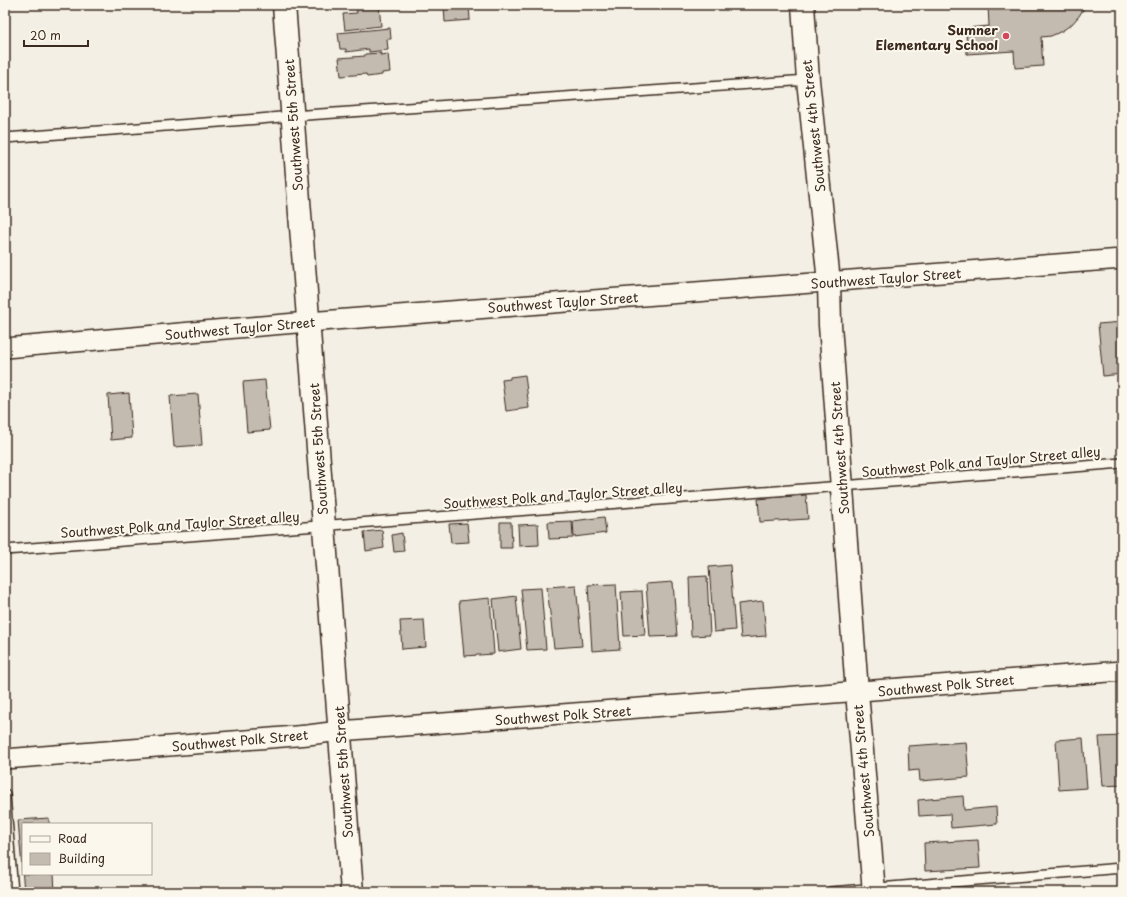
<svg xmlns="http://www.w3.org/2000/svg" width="1127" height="897" font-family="'Playpen Sans',sans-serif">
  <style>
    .building { fill: #c3bbb0; stroke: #3b2a1e }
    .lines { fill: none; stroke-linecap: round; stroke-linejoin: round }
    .lane-casing { stroke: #3b2a1e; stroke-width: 12 }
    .street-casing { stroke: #3b2a1e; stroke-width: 22 }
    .secondary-casing { stroke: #3b2a1e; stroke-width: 25 }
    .lane { stroke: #fbf7ec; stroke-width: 9 }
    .street { stroke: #fbf7ec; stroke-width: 19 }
    .secondary { stroke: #fbf7ec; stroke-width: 22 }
    .poi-dot { fill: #d1495b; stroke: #fbf7ec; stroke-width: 1.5 }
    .labels { text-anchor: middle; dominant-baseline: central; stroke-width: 4; stroke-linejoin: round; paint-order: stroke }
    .poi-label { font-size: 13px; font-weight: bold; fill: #3b2a1e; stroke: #fbf7ec; text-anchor: end }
    .street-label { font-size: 13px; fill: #3b2a1e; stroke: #fbf7ec }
  </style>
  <rect width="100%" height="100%" fill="#f3efe4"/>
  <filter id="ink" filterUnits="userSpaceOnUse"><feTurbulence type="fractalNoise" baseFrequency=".025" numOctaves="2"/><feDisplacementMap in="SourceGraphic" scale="8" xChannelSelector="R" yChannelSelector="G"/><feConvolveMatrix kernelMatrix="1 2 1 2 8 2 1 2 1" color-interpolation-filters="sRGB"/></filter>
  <g filter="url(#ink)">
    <g class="building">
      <path d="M356 5H379L381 26 345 30 343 14 357 13Z"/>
      <path d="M444 5H469L470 20 445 22Z"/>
      <path d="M988 5H1086L1079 16 1072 24 1062 31 1051 36 1041 37 1043 66 1015 68 1014 51 967 54 966 28 989 26Z"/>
      <path d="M390 28 391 39H387L388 50 369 52V49L346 52V49H340L338 33Z"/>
      <path d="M381 53 380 55 388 54 390 72 382 73V75L367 77 366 74 341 76 339 58 365 56V54Z"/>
      <path d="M1122 322V374L1103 376 1098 324Z"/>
      <path d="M525 375 529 408 506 411 502 380 510 379V377Z"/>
      <path d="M265 380 270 430 247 432 243 382Z"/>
      <path d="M129 393 132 438 111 440 108 395Z"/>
      <path d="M198 394 202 445 174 447 170 396Z"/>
      <path d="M806 495 808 519 760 522 758 499Z"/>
      <path d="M604 517 606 533 574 537 573 521Z"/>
      <path d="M572 521 573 538 549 539 548 522Z"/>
      <path d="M500 522H511L512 548H500Z"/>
      <path d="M467 523 469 542 451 543 449 524Z"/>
      <path d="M538 524 539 545 519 546 518 525Z"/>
      <path d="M382 530 384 548 366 551 364 532Z"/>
      <path d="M402 533 404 551 394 552 392 535Z"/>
      <path d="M730 565 735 630 714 632 709 567Z"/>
      <path d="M707 576 710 635 691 636 689 577Z"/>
      <path d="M673 582 677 636 650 637 646 584Z"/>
      <path d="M616 584 620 649 592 651 588 585Z"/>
      <path d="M576 585 582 646 554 648 547 587Z"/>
      <path d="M541 588 546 649 527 650 521 589Z"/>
      <path d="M642 591 645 635 624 636 621 592Z"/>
      <path d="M516 596 521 649 498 652 493 599Z"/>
      <path d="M490 598 494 654 464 656 459 601Z"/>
      <path d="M763 601 766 636 741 638 738 604Z"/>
      <path d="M424 620 426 647 402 649 400 621Z"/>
      <path d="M1122 736V785L1103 786 1099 737Z"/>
      <path d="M1083 738 1087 788 1059 790 1056 740Z"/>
      <path d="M966 742 969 777 920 781 919 770 909 771 908 746Z"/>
      <path d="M963 796 964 810 996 807 997 824 951 828 950 814 919 816 918 800Z"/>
      <path d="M49 818V824H23V874H54L55 892H24L18 820Z"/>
      <path d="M978 840 980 868 925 871 924 843Z"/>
    </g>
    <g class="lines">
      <g class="lane-casing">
        <g id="lane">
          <path d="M5 138 259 119 292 116 808 80"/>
          <path d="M5 550 842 486 1122 463"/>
          <path d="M5 794 13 892"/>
          <path d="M830 892 1122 868"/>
        </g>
      </g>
      <g class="street-casing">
        <g id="street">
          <path d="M5 348 308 322 1122 259"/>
          <path d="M5 759 308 735 339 731 1122 671"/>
        </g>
      </g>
      <g class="secondary-casing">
        <g id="secondary">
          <path d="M284 5 352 892"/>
          <path d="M803 5 808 80 829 282 830 325 857 692 874 892"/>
        </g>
      </g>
      <use href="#lane" class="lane"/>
      <use href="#street" class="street"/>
      <use href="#secondary" class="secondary"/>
    </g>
  </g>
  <circle class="poi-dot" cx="1006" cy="36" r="4"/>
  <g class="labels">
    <g class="poi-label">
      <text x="998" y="29">Sumner<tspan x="998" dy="15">Elementary School</tspan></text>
    </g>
    <g class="street-label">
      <text transform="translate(293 125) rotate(-94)">Southwest 5th Street</text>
      <text transform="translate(813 126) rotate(-96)">Southwest 4th Street</text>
      <text transform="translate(886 278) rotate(-4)">Southwest Taylor Street</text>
      <text transform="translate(563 302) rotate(-4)">Southwest Taylor Street</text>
      <text transform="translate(240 328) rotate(-5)">Southwest Taylor Street</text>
      <text transform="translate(839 448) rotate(-94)">Southwest 4th Street</text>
      <text transform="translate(318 449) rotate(-94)">Southwest 5th Street</text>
      <text transform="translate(981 461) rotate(-5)">Southwest Polk and Taylor Street alley</text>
      <text transform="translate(563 495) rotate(-4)">Southwest Polk and Taylor Street alley</text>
      <text transform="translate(180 524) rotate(-4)">Southwest Polk and Taylor Street alley</text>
      <text transform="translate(946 685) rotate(-5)">Southwest Polk Street</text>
      <text transform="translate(563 715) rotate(-4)">Southwest Polk Street</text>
      <text transform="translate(240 740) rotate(-5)">Southwest Polk Street</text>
      <text transform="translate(863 771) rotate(-95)">Southwest 4th Street</text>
      <text transform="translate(343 772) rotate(-94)">Southwest 5th Street</text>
    </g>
  </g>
  <rect width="1127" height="897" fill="none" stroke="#fbf7ec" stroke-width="20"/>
  <rect x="10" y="10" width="1107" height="877" fill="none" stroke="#3b2a1e" stroke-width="1.5" filter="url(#ink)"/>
  <rect x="22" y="823" width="130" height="52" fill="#fbf7ec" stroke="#aea59a"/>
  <rect x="30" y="836" width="20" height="6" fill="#fbf7ec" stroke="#aea59a"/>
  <text x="58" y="843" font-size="12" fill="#3b2a1e">Road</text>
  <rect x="30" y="853" width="20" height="12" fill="#c3bbb0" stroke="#aea59a"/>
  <text x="58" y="863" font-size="12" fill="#3b2a1e">Building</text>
  <path d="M24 40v6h64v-6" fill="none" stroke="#3b2a1e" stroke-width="2"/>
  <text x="30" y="40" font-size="12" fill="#3b2a1e" stroke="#fbf7ec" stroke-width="3" paint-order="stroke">20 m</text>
</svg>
